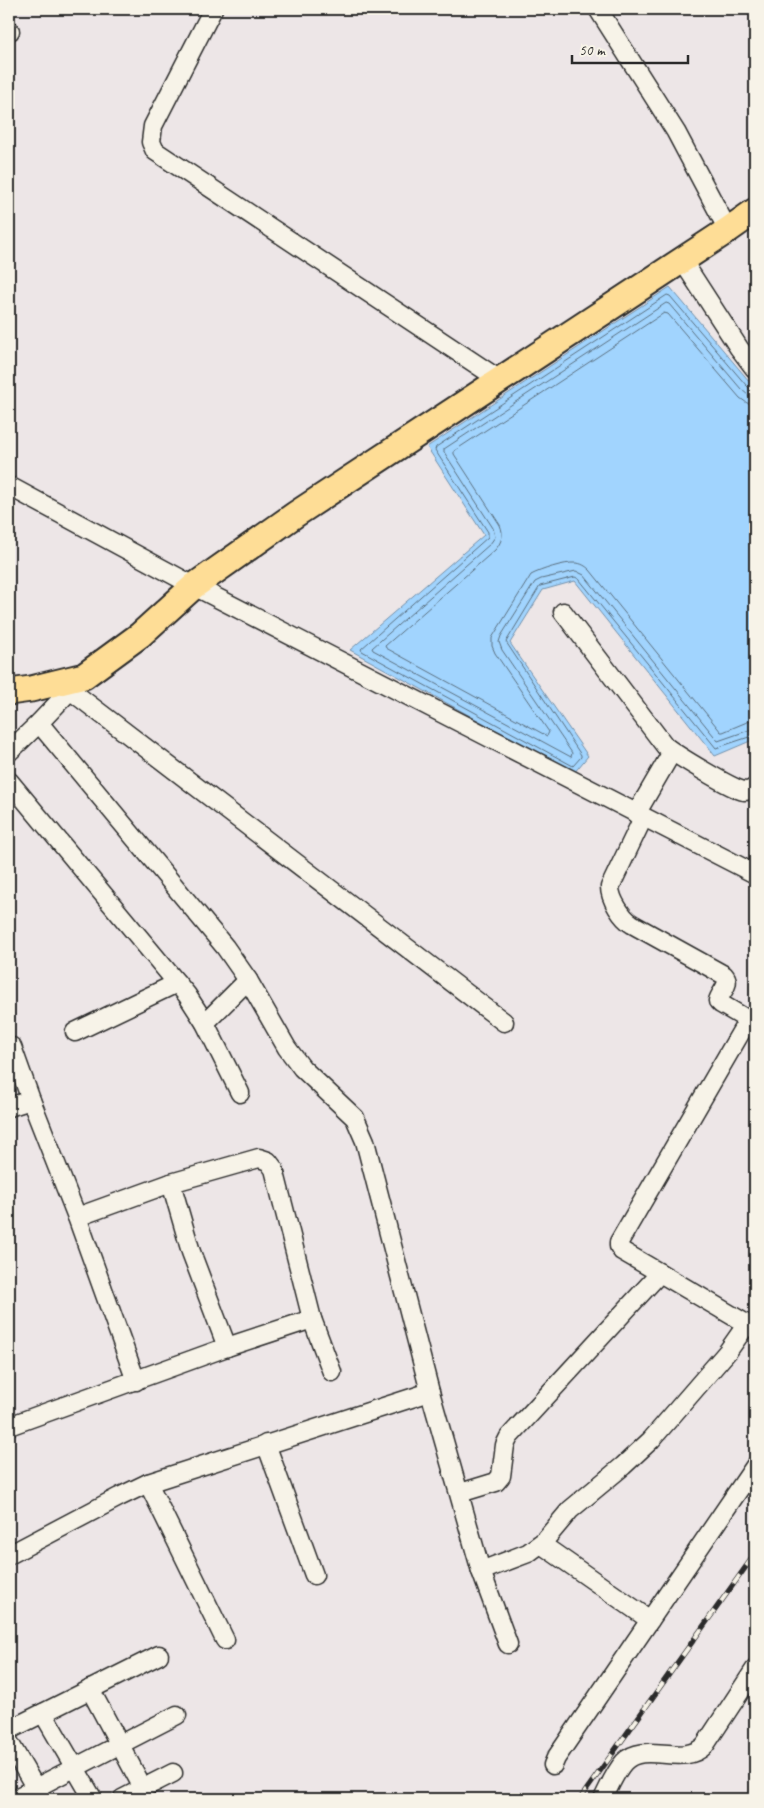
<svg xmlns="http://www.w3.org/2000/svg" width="764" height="1808" font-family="Caveat,sans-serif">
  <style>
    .water { fill: #a1d4fe; stroke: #7290aa }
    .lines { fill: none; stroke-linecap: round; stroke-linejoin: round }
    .shore { stroke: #5a6f7f; stroke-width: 1 }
    .minor-casing { stroke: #2b2b2b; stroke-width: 21 }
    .highway-casing { stroke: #2b2b2b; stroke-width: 29 }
    .minor { stroke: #f7f3e8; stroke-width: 18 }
    .highway { stroke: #fedd96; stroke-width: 25 }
    .rail-casing { stroke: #2b2b2b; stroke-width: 5.5 }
    .rail { stroke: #f7f3e8; stroke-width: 4; stroke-dasharray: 11; stroke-linecap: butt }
  </style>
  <rect width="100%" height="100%" fill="#ede6e7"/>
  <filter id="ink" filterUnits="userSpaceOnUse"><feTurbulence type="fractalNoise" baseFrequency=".02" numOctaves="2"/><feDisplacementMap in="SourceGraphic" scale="10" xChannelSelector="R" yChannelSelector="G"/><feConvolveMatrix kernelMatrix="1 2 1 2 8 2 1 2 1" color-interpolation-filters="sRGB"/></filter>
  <g filter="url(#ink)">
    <path class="water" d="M670 287 755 388V739L715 756 575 581 543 590 510 643 588 756 574 773 350 650 484 535 427 447Z"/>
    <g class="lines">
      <g class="shore">
        <path d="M755 391 751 390 746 385 670 296 667 295 436 447 435 450 488 532V537L361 649 362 651 573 766 581 757V755L506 642 540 586 575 577 579 579 716 748 755 735"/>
        <path d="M755 397 749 396 741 389 669 304 666 303 444 449V452L493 528 495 537 490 544 372 648 373 650 571 757 572 753 502 650 499 642 501 636 535 582 541 579 576 571 584 575 718 741 755 728"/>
        <path d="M755 404 747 403 740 398 668 314 664 313 454 451V454L500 525C504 534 502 542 495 550L385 646 386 648 547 736 549 732 495 653 492 646V638L531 575C540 570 565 562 575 563 581 563 586 566 590 570L721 732H723L747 722 755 721"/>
      </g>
      <g class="minor-casing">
        <g id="minor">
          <path d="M213 9 153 126 151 142 155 151 500 380"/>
          <path d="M598 9 676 132 728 230"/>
          <path d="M9 30 10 31"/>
          <path d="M682 260 739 348 755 369"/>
          <path d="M9 486 194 586 755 874"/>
          <path d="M563 612 665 746C676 755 732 789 744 791 749 791 752 790 755 787"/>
          <path d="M70 690 504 1022"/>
          <path d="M39 723 225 947 248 980 287 1048 302 1068 355 1118 365 1141 430 1392 481 1571 508 1644"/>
          <path d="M9 752 39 723 77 683"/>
          <path d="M9 781 187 995 205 1023 240 1093"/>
          <path d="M636 814 672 752"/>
          <path d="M643 818 610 887C610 899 622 918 632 924L724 975C732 984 720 992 718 1001L721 1004 755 1024"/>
          <path d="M205 1023 248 980"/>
          <path d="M75 1032 177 983"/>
          <path d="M12 1047 31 1100 77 1217 136 1381"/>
          <path d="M9 1107 31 1100"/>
          <path d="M171 1183 191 1252 227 1347"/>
          <path d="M77 1217 171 1183 259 1158 268 1161 274 1169 312 1319 332 1372"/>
          <path d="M660 1273 622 1251 619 1246V1242L748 1020"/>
          <path d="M9 1426 227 1347 312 1319"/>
          <path d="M266 1444 314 1575"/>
          <path d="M148 1483 225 1640"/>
          <path d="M460 1493 496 1482 501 1476 505 1445 509 1437 660 1273 755 1329"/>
          <path d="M541 1544 650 1620"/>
          <path d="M9 1555 119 1497 148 1483 430 1392"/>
          <path d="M481 1571 528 1553 544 1541 570 1510 623 1466 651 1440 728 1351 747 1324"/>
          <path d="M90 1689 143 1788"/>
          <path d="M43 1713 93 1799"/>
          <path d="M9 1730 159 1655"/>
          <path d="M9 1742 42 1799"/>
          <path d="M553 1765 556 1758 755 1466"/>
          <path d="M14 1799 177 1715"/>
          <path d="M122 1799 173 1773"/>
          <path d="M603 1799C609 1787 615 1772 624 1762 645 1740 683 1768 705 1745L755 1669"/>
        </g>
      </g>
      <g class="highway-casing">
        <path id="highway" d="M9 692 31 689 84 676 140 635 194 586 296 514 728 230 755 211"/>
      </g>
      <use href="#minor" class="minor"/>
      <use href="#highway" class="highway"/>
      <g class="rail-casing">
        <path id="rail" d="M580 1799 755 1554"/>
      </g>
      <use href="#rail" class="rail"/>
    </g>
  </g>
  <rect width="764" height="1808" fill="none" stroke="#f7f3e8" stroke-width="30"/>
  <rect x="15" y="15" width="734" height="1778" fill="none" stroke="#2b2b2b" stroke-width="2" filter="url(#ink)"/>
  <path d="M572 55v8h116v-8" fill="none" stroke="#2b2b2b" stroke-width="2.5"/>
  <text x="579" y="55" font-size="15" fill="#2b2b2b" stroke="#f7f3e8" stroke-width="4" paint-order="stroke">50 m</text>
</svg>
